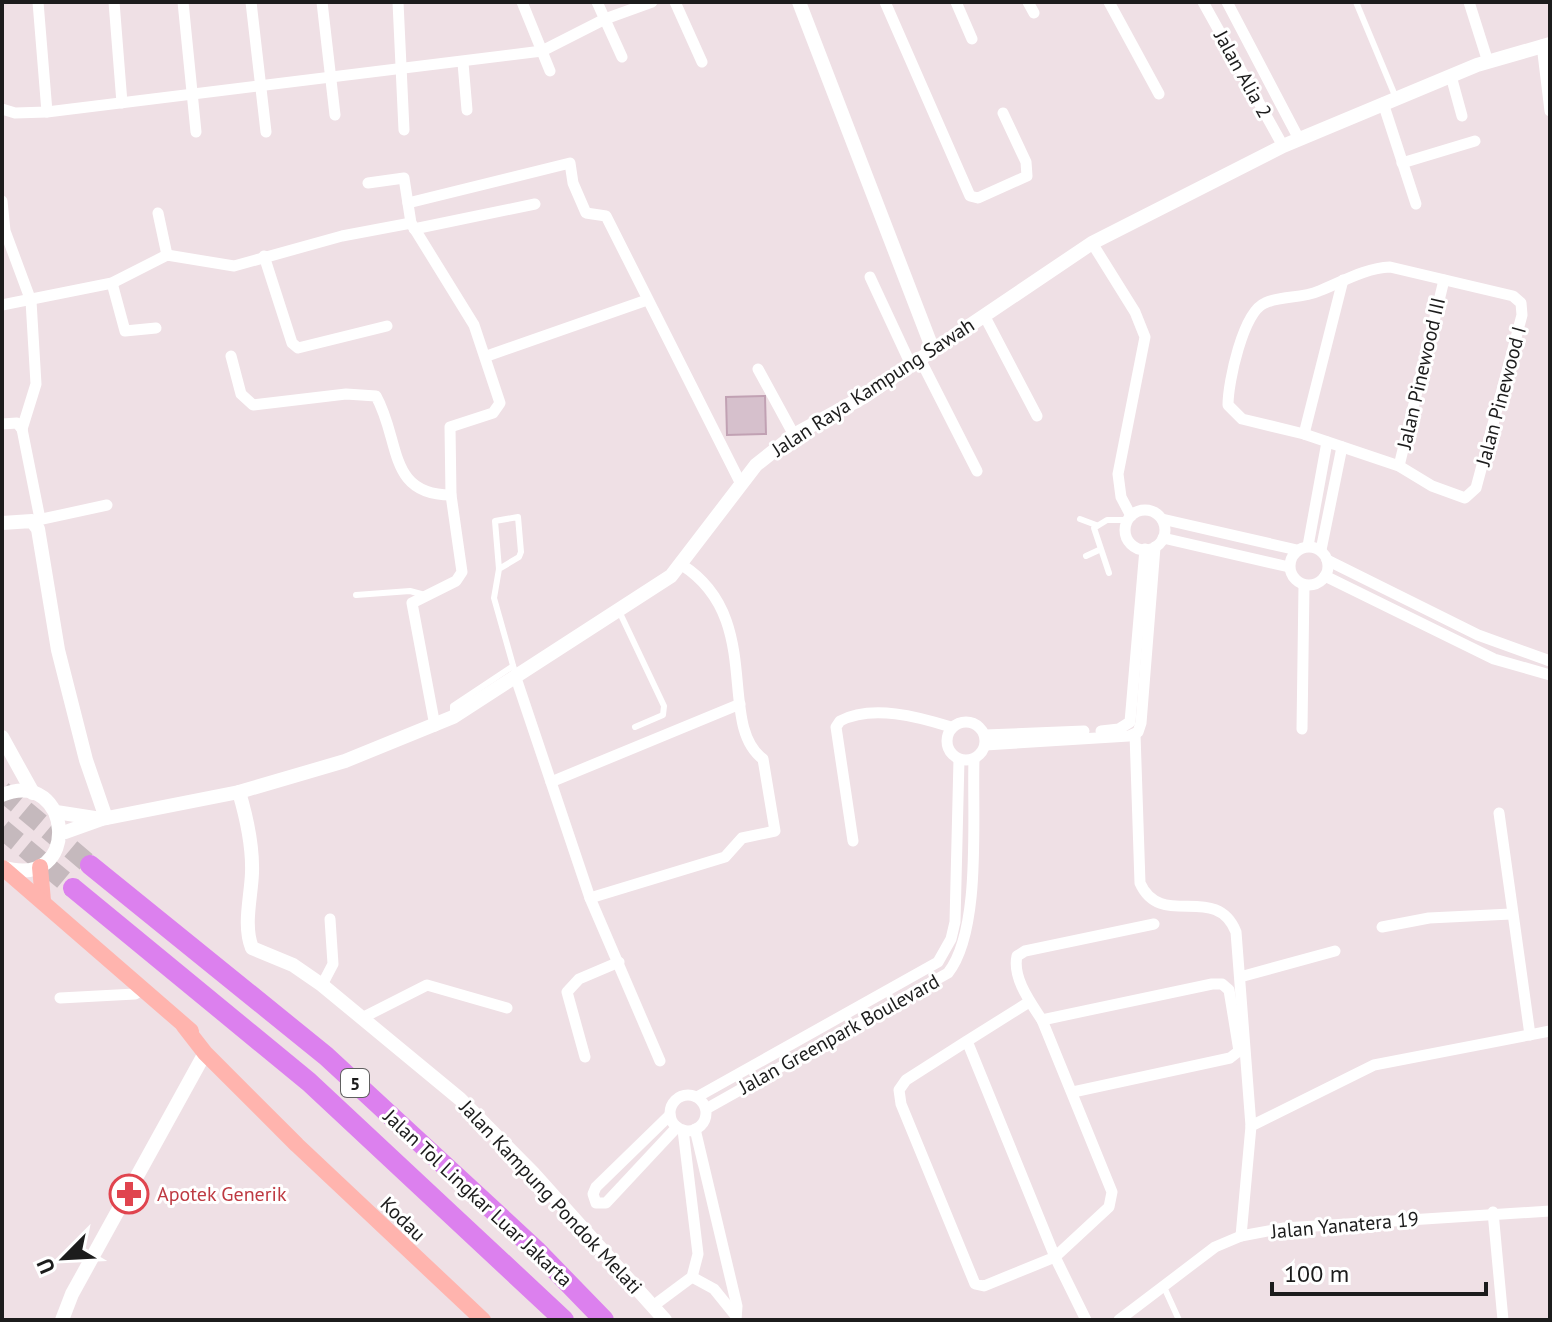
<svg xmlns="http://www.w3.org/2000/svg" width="1552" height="1322" font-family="'PT Sans',sans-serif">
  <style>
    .building { fill: #d6c0cc; stroke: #c1a1b3; stroke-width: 2 }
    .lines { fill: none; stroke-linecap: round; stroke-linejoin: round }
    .motorway-tunnel { stroke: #c5b9bd; stroke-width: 20; stroke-dasharray: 20 10; stroke-linecap: butt }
    .service { stroke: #fff; stroke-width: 6 }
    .minor { stroke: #fff; stroke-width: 11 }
    .tertiary { stroke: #fff; stroke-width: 14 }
    .secondary { stroke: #ffb4ae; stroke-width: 16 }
    .motorway { stroke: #dc80ee; stroke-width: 20 }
    .labels { text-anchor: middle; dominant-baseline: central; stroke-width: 6; stroke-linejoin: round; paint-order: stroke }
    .shield { fill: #fff; stroke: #606060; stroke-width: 2 }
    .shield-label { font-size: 18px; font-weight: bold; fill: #1c1c1c }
    .street-label { font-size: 20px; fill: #1c1c1c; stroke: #fff }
    .health-label { font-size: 20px; fill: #be3a42; stroke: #fff; text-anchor: start }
  </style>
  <rect width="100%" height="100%" fill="#efe0e5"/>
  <path class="building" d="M765 396 766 434 727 435 726 397Z"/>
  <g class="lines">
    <g class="motorway-tunnel">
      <path d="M2 791 90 865"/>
      <path d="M2 829 73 888"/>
    </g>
    <g class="service">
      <path d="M1356 2 1396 98"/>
      <path d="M1080 519 1096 525"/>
      <path d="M1086 556 1099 550"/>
      <path d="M499 569 519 557 521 552 518 517 495 521 499 569 494 598 516 676"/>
      <path d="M1109 573 1094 528 1107 520H1128"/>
      <path d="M356 595 410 591 425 595"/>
      <path d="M619 611 664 706 663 715 635 727"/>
      <path d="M453 717V706L513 666"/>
      <path d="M1164 1287 1179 1320"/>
    </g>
    <g class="minor">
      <path d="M38 2 47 112"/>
      <path d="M114 2 122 103"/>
      <path d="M183 2 196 132"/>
      <path d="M251 2 266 132"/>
      <path d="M322 2 335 115"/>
      <path d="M398 2 404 130"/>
      <path d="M522 2 550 71"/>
      <path d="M597 2 622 57"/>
      <path d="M675 2 702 62"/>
      <path d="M885 2 970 196 978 198 1027 176 1026 162 1003 113"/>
      <path d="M956 2 972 39"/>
      <path d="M1028 2 1034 13"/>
      <path d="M1109 2 1159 94"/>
      <path d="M1203 2 1283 146"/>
      <path d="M1227 2 1299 139"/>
      <path d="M1469 2 1488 62"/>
      <path d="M1542 45 1550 111"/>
      <path d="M463 63 467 110"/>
      <path d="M1451 76 1462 116"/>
      <path d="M1383 103 1416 204"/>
      <path d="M2 109 15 113 47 112 542 51 605 19 652 2"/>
      <path d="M1402 163 1475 141"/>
      <path d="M368 183 404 178 411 223 474 325 500 403 493 413 450 427 451 495 462 572 456 581 412 603 435 726"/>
      <path d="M2 201 5 231 31 301 36 384 22 429"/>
      <path d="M408 203 570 163 573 183 586 213 606 216 741 484"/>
      <path d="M158 213 167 255"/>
      <path d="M414 229 535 204"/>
      <path d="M1092 243 1135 312 1145 337 1118 474 1121 497 1131 516"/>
      <path d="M264 256 292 343 298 348 387 326"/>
      <path d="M1390 267 1513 296 1521 303 1522 315 1476 488 1465 498 1432 486 1399 466 1304 434 1242 419 1228 405C1228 382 1243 312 1265 303 1282 295 1301 299 1319 291 1342 282 1365 268 1390 267Z"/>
      <path d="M870 277 911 365"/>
      <path d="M112 283 125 331 156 328"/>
      <path d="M2 305 112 283 167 255 234 266 342 236 411 223"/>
      <path d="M984 315 1037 416"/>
      <path d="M231 356 241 394 253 405 346 394 376 396C401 441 387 495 451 495"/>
      <path d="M487 356 647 300"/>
      <path d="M920 359 977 471"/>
      <path d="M758 369 794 435"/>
      <path d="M2 424 17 423 22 429"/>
      <path d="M22 429 40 519"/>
      <path d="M1304 434 1343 280"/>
      <path d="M1399 466 1444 280"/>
      <circle cx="1145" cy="530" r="20"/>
      <path d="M1162 519 1297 550"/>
      <path d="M33 521 107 505"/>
      <path d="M1163 538 1289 567"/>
      <path d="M1308 546 1327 442"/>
      <circle cx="1309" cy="566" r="19"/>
      <path d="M1321 550 1342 447"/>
      <path d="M1327 560 1478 635 1550 661"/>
      <path d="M1325 576 1494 659 1550 675"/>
      <path d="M516 678 590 898 660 1061"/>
      <circle cx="966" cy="741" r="19"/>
      <path d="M1302 729 1304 585"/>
      <path d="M1101 731 1119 729 1130 722 1145 549"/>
      <path d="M1135 734 1140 883C1161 930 1216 882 1236 932L1251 1126"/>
      <path d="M985 735 1084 731"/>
      <path d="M985 745 1129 736 1138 732 1141 723 1155 547"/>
      <path d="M551 782 740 704"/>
      <path d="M1499 813 1530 1035"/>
      <path d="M853 841 836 727 840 721C872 704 919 717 951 727"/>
      <path d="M590 898 725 857 742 838 775 831 763 759C716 724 765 618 682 565"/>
      <path d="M1382 927 1429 918 1511 914"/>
      <path d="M1240 977 1335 951"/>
      <path d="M322 985 333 964 330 919"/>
      <path d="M60 998 135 994 143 989"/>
      <path d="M362 1018 427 985 507 1008"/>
      <path d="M1042 1020 1212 984H1222L1229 990 1239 1051 1230 1058 1073 1092"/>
      <path d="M967 1041 906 1080 899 1090 901 1104 975 1284 984 1286 1055 1257 967 1041 1029 1002"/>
      <path d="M585 1057 567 992 579 979 619 962"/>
      <circle cx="688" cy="1113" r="18"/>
      <path d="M697 1097 938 962 951 939 955 922 959 759"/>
      <path d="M706 1109 948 973C982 930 972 815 974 759"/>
      <path d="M670 1115 596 1187 593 1194 596 1203H606L677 1127"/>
      <path d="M695 1129 737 1306 736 1320"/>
      <path d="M1493 1212 1503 1320"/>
      <path d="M1241 1236 1251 1126 1374 1065 1550 1031"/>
      <path d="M692 1277 714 1289 735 1315"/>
      <path d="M653 1306 692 1277 698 1254 683 1130"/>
      <path d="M1086 1320 1055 1257 1109 1207 1112 1192 1042 1020C1031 1003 1012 978 1017 956L1025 951 1154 924"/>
      <path d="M1119 1320 1215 1247 1241 1236 1284 1228 1550 1211"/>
    </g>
    <g class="tertiary">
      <path d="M799 2 933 350"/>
      <path d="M2 523 32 521 38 529 58 650 86 760 106 818"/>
      <path d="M2 737 33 793"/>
      <path d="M239 792C247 819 253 845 252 873 251 898 243 925 252 948L293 965 322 985 460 1099 533 1173 665 1320"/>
      <path d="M2 795C73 766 83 893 2 867"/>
      <path d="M56 812 101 819"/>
      <path d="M60 834 102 819 239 792 345 761 453 717 671 576 756 465 794 435 865 396 1092 243 1283 146 1477 65 1550 44"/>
      <path d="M62 1320 72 1294 205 1053"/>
    </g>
    <g class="secondary">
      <path d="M40 867 43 901"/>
      <path d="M3 868 191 1031"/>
      <path d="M184 1026 205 1053 297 1145 483 1320"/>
    </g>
    <g class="motorway">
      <path d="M90 865 326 1056 536 1250 604 1320"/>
      <path d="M73 888 309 1082 564 1320"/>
    </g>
  </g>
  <defs>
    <g id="pharmacy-ring" transform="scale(2)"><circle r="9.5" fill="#fff" stroke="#e0444e" stroke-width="1.5"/><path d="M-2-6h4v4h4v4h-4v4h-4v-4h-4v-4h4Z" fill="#e0444e"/></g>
  </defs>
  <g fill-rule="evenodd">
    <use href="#pharmacy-ring" x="129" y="1194"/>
  </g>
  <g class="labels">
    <rect class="shield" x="341" y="1069" width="28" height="28" rx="6"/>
    <g class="shield-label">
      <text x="355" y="1083">5</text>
    </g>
    <g class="street-label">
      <text transform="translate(1243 74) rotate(61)">Jalan Alia 2</text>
      <text transform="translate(1421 373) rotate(-77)">Jalan Pinewood III</text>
      <text transform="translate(873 387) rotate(-33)">Jalan Raya Kampung Sawah</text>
      <text transform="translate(1501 396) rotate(-75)">Jalan Pinewood I</text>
      <text transform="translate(839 1034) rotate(-29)">Jalan Greenpark Boulevard</text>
      <text transform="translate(551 1197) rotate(47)">Jalan Kampung Pondok Melati</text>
      <text transform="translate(478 1198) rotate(43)">Jalan Tol Lingkar Luar Jakarta</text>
      <text transform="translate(403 1219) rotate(44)">Kodau</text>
      <text transform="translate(1345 1225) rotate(-5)">Jalan Yanatera 19</text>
    </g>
    <g class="health-label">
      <text x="157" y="1194">Apotek Generik</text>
    </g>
  </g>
  <rect width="1552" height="1322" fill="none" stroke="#1c1c1c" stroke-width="8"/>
  <g transform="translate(64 1258) rotate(246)" stroke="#ffffff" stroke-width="6" paint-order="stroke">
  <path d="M0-6L14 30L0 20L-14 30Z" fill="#1c1c1c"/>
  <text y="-12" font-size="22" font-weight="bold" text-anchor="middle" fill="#1c1c1c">U</text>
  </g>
  <path d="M1272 1282v12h214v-12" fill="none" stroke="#1c1c1c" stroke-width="4"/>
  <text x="1284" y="1282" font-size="24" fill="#1c1c1c" stroke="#ffffff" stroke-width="6" paint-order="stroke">100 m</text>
</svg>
